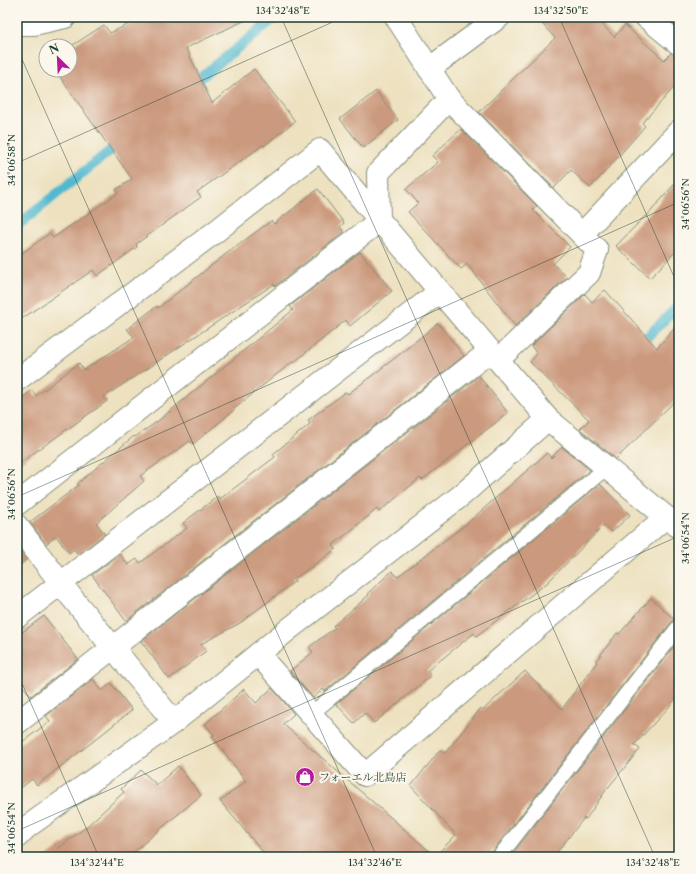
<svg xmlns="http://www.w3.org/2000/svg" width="696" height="874" font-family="'Libre Caslon Text','Noto Serif JP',serif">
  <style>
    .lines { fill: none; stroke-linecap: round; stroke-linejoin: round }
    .stream { stroke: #51b9cf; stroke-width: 10 }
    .building { fill: #cb997d }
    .service-casing { stroke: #868f7a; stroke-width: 16 }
    .minor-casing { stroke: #868f7a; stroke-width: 24 }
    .service { stroke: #fff; stroke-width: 14 }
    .minor { stroke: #fff; stroke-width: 22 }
    .ticks { fill: none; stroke: #1f3d34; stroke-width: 1; stroke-opacity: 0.45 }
    .labels { text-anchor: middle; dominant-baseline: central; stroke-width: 4; stroke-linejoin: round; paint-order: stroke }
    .poi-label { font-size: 11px; fill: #1f3d34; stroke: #fbf7ec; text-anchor: start }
    .neatline { fill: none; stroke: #1f3d34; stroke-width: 1.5 }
    .ticks-label { font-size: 10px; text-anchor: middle; fill: #1f3d34 }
  </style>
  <rect width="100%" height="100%" fill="#fbf7ec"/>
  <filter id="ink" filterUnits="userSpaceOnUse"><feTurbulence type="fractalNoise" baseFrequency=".025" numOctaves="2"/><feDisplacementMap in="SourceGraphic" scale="8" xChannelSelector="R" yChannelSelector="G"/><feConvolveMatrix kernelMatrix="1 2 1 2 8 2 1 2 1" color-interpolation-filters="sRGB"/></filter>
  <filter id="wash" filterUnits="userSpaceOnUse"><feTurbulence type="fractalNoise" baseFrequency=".012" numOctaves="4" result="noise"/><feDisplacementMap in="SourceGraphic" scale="16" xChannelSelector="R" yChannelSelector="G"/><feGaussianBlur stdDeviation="0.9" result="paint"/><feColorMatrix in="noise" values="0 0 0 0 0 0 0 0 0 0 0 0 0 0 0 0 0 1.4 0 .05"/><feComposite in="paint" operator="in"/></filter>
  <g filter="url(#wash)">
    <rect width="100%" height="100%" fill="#ede1c0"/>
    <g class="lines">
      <g class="stream">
        <path d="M190 86 276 17"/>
        <path d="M17 226 122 141"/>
        <path d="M638 346 679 305"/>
      </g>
    </g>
    <g id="blocks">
      <g class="building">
        <path d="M144 17H252L186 48 212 103 254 69 295 121 264 146 263 145 197 192 201 197 136 244 137 247 97 276 93 270 17 322V257L50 233 53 238 118 193 116 190 132 179 55 70H70V47L104 25 110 33Z"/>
        <path d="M536 17H596L614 37 625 25 664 60 671 53 677 56H679V82L642 123 645 126 603 174 590 188 571 170 554 188 479 112 555 38Z"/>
        <path d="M376 91 398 120 363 148 340 119Z"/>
        <path d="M461 129 537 206 533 210 570 247 553 264 567 277 515 326 467 264 461 269 408 212 418 203 406 189 438 162 432 156Z"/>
        <path d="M679 179V248L650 278 616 246 645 216 646 217Z"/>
        <path d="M318 189 344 223 340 227 344 232 275 286 274 284 104 397 107 401 17 465V402L32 390 36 396 79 363 84 370 134 337 127 329 157 306 158 308 226 254 271 221 274 224Z"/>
        <path d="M360 252 392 291 350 326 346 320 293 363 292 362 234 409V410L193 444 190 441 140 476 144 481 96 523 105 534 78 555 74 549 69 553 56 536 46 544 30 522 79 485 77 484 134 436 135 437 158 421 293 310 290 306Z"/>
        <path d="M605 290 657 348 679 323V397L616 459 580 429 589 420 530 362 537 354 531 346 585 294 592 302Z"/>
        <path d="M438 323 464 356 126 621 92 575 120 554 128 565 137 559 140 563 187 528 183 523 218 496 220 499 275 457 273 454 310 424 308 420 346 392 348 394 395 358Z"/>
        <path d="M479 376 508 413 422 480 420 478 379 512 377 509 333 545 336 549 294 579 295 581 240 623 201 644 206 651 169 679 141 641Z"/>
        <path d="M562 447 590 470 325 691 323 689 313 698 290 671 313 652 309 647 335 628 333 626 369 595 368 593 392 571 397 577 465 525 547 453 551 458Z"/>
        <path d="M600 484 630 515 612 532 604 525 547 583 476 636 474 633 427 671 431 676 374 723 365 713 354 723 336 704Z"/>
        <path d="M17 547 27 559 17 568Z"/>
        <path d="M651 598 674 619 492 852 491 857H267L220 801 246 781 212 736 214 735 205 724 244 689 256 703 272 688 294 714 283 724 435 856 456 835 411 786 440 750 445 753 481 708 483 710 525 671 562 709 597 662 596 661 617 633 619 634Z"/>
        <path d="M44 616 78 659 31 696 17 679V636Z"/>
        <path d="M679 640V695L668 708 634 745 640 749 606 790 586 819 584 818 553 857H510Z"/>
        <path d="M93 679 102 691 111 683 132 710 91 743 37 785 32 779 17 791V746L50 721 46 716Z"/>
        <path d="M178 766 201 795 145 842 129 857H47L86 827 124 792 121 789 141 770 157 785Z"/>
      </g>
    </g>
  </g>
  <g filter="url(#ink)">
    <use href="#blocks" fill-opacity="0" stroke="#868f7a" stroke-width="1"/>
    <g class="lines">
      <g class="service-casing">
        <g id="service">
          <path d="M311 714 606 468"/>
          <path d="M499 857 679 626"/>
        </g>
      </g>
      <g class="minor-casing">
        <g id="minor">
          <path d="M646 17 679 44"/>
          <path d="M17 24H34L65 17"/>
          <path d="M429 69 499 17"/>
          <path d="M449 99 597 250 589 273 498 360"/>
          <path d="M379 221 378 173 449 99 396 17"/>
          <path d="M582 234 679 131"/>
          <path d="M17 380 215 232 320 150 548 419 666 517 679 527"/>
          <path d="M17 504 379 221"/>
          <path d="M17 526 73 599 174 722"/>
          <path d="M17 617 439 292"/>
          <path d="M258 654 365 775 666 517"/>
          <path d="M17 723 490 351"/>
          <path d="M17 837 27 827 174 722 289 629 463 494 548 419"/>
        </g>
      </g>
      <use href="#service" class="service"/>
      <use href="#minor" class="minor"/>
    </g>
  </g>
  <path class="ticks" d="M281 17 655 857M559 17 679 288M17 48 377 857M17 163 344 17M17 497 679 202M17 672 99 857M17 831 679 536"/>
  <defs>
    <g id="shop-disc" transform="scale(1)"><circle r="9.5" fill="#b5179e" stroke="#fbf7ec"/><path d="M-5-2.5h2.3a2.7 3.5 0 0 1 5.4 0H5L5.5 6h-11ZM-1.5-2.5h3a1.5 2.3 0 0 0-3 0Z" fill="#fff"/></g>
  </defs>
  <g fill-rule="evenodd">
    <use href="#shop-disc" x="305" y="777"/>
  </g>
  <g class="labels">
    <g class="poi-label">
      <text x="319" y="777">フォーエル北島店</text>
    </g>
  </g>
  <rect width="696" height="874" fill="none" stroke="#fbf7ec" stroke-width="44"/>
  <g transform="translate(58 58) rotate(336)"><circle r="19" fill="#fbf7ec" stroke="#a3ada2"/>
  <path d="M0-3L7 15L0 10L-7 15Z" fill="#b5179e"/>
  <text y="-6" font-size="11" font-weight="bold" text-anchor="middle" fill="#1f3d34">N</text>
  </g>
  <rect x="22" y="22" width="652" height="830" class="neatline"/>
  <g class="ticks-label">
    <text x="283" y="14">134°32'48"E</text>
    <text x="561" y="14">134°32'50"E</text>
    <text transform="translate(11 160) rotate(-90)" y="4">34°06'58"N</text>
    <text transform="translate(685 204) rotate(-90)" y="4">34°06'56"N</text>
    <text transform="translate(11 494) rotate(-90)" y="4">34°06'56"N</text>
    <text transform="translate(685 538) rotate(-90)" y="4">34°06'54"N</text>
    <text transform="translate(11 828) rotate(-90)" y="4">34°06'54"N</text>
    <text x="97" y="866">134°32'44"E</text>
    <text x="375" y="866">134°32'46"E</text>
    <text x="653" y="866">134°32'48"E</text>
  </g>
</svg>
